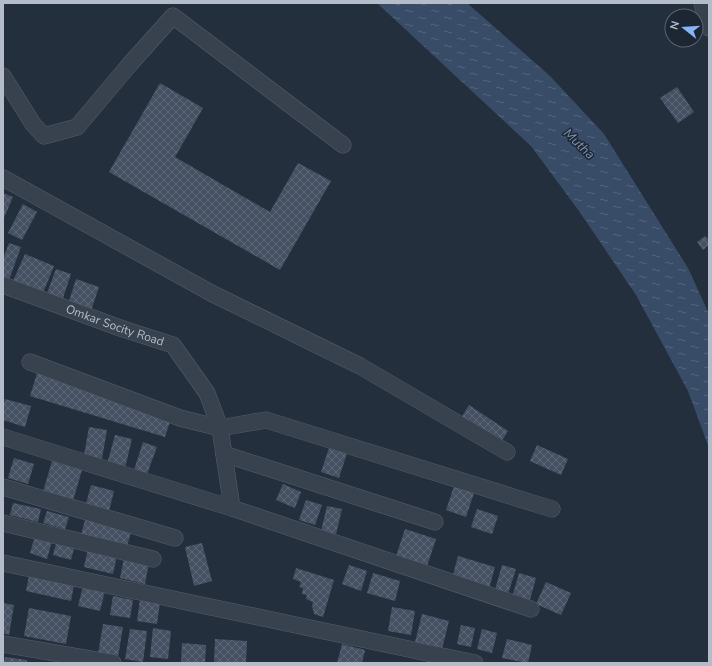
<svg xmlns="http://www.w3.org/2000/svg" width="712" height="666" font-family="'Nunito Sans',sans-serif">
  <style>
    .water { fill: url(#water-ripples) }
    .building { fill: url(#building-cross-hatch) }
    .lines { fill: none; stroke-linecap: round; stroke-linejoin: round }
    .street-casing { stroke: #565f6c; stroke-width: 17 }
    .street { stroke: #38414e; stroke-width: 16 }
    .labels { text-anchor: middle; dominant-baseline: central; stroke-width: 3; stroke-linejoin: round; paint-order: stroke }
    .street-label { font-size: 12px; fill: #b4bcc9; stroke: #1d2633 }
    .water-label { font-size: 13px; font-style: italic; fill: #7c92b1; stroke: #1d2633 }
  </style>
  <defs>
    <pattern id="water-ripples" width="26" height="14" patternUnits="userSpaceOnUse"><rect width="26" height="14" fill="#394c67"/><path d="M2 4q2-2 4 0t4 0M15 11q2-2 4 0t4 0" fill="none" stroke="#53647b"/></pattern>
    <pattern id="building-cross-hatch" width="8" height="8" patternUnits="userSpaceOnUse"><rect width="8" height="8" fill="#455162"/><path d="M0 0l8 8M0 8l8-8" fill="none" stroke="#5d6877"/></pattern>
  </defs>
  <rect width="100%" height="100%" fill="#242f3e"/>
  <path class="water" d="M377 3H467L550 76 604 134 688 268 709 314V448L688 391 636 295 579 211 531 146Z"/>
  <g class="building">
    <path d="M160 83 203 108 175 157 270 212 298 163 331 181 280 270 109 172Z"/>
    <path d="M677 87 694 112 678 123 660 98Z"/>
    <path d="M3 193 13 197 3 220Z"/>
    <path d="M23 204 37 212 22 240 8 233Z"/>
    <path d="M705 236 709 240V245L703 250 697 242Z"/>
    <path d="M9 243 21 247 9 280 3 277V259Z"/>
    <path d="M25 254 54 266 43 293 13 281Z"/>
    <path d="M56 269 71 274 62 301 46 296Z"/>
    <path d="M76 279 99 287 91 311 68 304Z"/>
    <path d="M38 370 172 415 165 437 30 396Z"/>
    <path d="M5 399 31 406 25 427 3 420V408Z"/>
    <path d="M469 405 508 431 500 444 461 418Z"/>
    <path d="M89 427 107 430 101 464 83 461Z"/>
    <path d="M115 435 132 439 125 468 107 464Z"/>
    <path d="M143 442 157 447 147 474 134 470Z"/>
    <path d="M331 442 349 447 339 478 321 472Z"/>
    <path d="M537 445 568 459 561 475 530 461Z"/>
    <path d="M14 458 34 464 28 484 8 478Z"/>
    <path d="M52 461 82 470 72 504 42 495Z"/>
    <path d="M455 483 475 490 466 517 446 510Z"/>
    <path d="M283 484 301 492 295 508 276 500Z"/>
    <path d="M91 485 114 491 109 511 86 504Z"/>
    <path d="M306 500 322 505 315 525 299 520Z"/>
    <path d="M13 503 41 509 38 522 10 515Z"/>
    <path d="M327 506 342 509 336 534 321 531Z"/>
    <path d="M477 509 498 516 492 534 471 527Z"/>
    <path d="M47 511 69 517 65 529 43 523Z"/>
    <path d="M86 516 132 528 127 547 81 535Z"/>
    <path d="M405 529 436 539 427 566 396 556Z"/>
    <path d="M35 536 52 541 47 559 30 553Z"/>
    <path d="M58 536 76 541 71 560 53 555Z"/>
    <path d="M202 543 212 581 194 586 185 547Z"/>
    <path d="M89 544 118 551 113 574 84 567Z"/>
    <path d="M458 556 495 567 489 589 452 579Z"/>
    <path d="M124 558 149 563 145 584 120 578Z"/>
    <path d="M349 565 367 571 361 591 342 584Z"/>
    <path d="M502 565 516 569 508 594 495 590Z"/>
    <path d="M296 568 334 580 323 617 314 614 312 605 313 602 306 599 307 595 302 594 303 588 299 587 301 582 293 579Z"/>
    <path d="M373 573 400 581 395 601 367 593Z"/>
    <path d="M519 573 536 578 530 600 513 594Z"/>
    <path d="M29 575 74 585 71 601 26 591Z"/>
    <path d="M546 582 571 593 561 615 536 604Z"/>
    <path d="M83 586 105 591 100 611 78 606Z"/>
    <path d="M113 596 133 600 130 618 110 615Z"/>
    <path d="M140 599 160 602 157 624 137 621Z"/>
    <path d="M3 603 14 605 9 635 3 633Z"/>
    <path d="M392 607 415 611 411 635 388 631Z"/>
    <path d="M29 608 71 616 66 644 24 636Z"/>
    <path d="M422 614 449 621 441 653 414 646Z"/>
    <path d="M103 624 123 627 118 657 98 654Z"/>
    <path d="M461 625 475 628 471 647 457 644Z"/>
    <path d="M153 628 171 631 168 659 150 657Z"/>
    <path d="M130 629 147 631 143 662 125 659Z"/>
    <path d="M482 629 497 633 492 653 477 649Z"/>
    <path d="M215 639 247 641 246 663H214Z"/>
    <path d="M507 639 532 645 528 663 502 658Z"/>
    <path d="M182 643 206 645 205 663H181Z"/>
    <path d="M342 644 365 650 362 663H337Z"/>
    <path d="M5 657 27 660V663H4Z"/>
  </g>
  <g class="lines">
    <g class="street-casing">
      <g id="street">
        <path d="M702 3 709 28"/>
        <path d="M3 76 33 124 44 136 77 127 130 64 173 16 343 145"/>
        <path d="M3 178 213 294 360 366 507 452"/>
        <path id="s1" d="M3 285 123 329 173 345 207 393 220 428 232 508"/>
        <path d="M30 362 180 418 220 428 266 420 552 509"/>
        <path d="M3 437 232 508 531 609"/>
        <path d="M224 454 435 522"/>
        <path d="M3 487 175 538"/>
        <path d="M3 523 153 559"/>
        <path d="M3 563 475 663"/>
        <path d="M3 644 113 663"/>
      </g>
    </g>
    <use href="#street" class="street"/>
  </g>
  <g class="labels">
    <g class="street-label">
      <text stroke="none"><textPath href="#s1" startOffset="119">Omkar Socity Road</textPath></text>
    </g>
    <g class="water-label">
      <text transform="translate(579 144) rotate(44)">Mutha</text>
    </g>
  </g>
  <rect width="712" height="666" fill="none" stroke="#b4bcc9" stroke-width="8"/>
  <g transform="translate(684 28) rotate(287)"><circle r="19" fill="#1d2633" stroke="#59626f"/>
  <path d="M0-3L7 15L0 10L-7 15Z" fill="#8ab4f8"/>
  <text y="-6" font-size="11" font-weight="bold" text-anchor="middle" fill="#b4bcc9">N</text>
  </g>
</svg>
